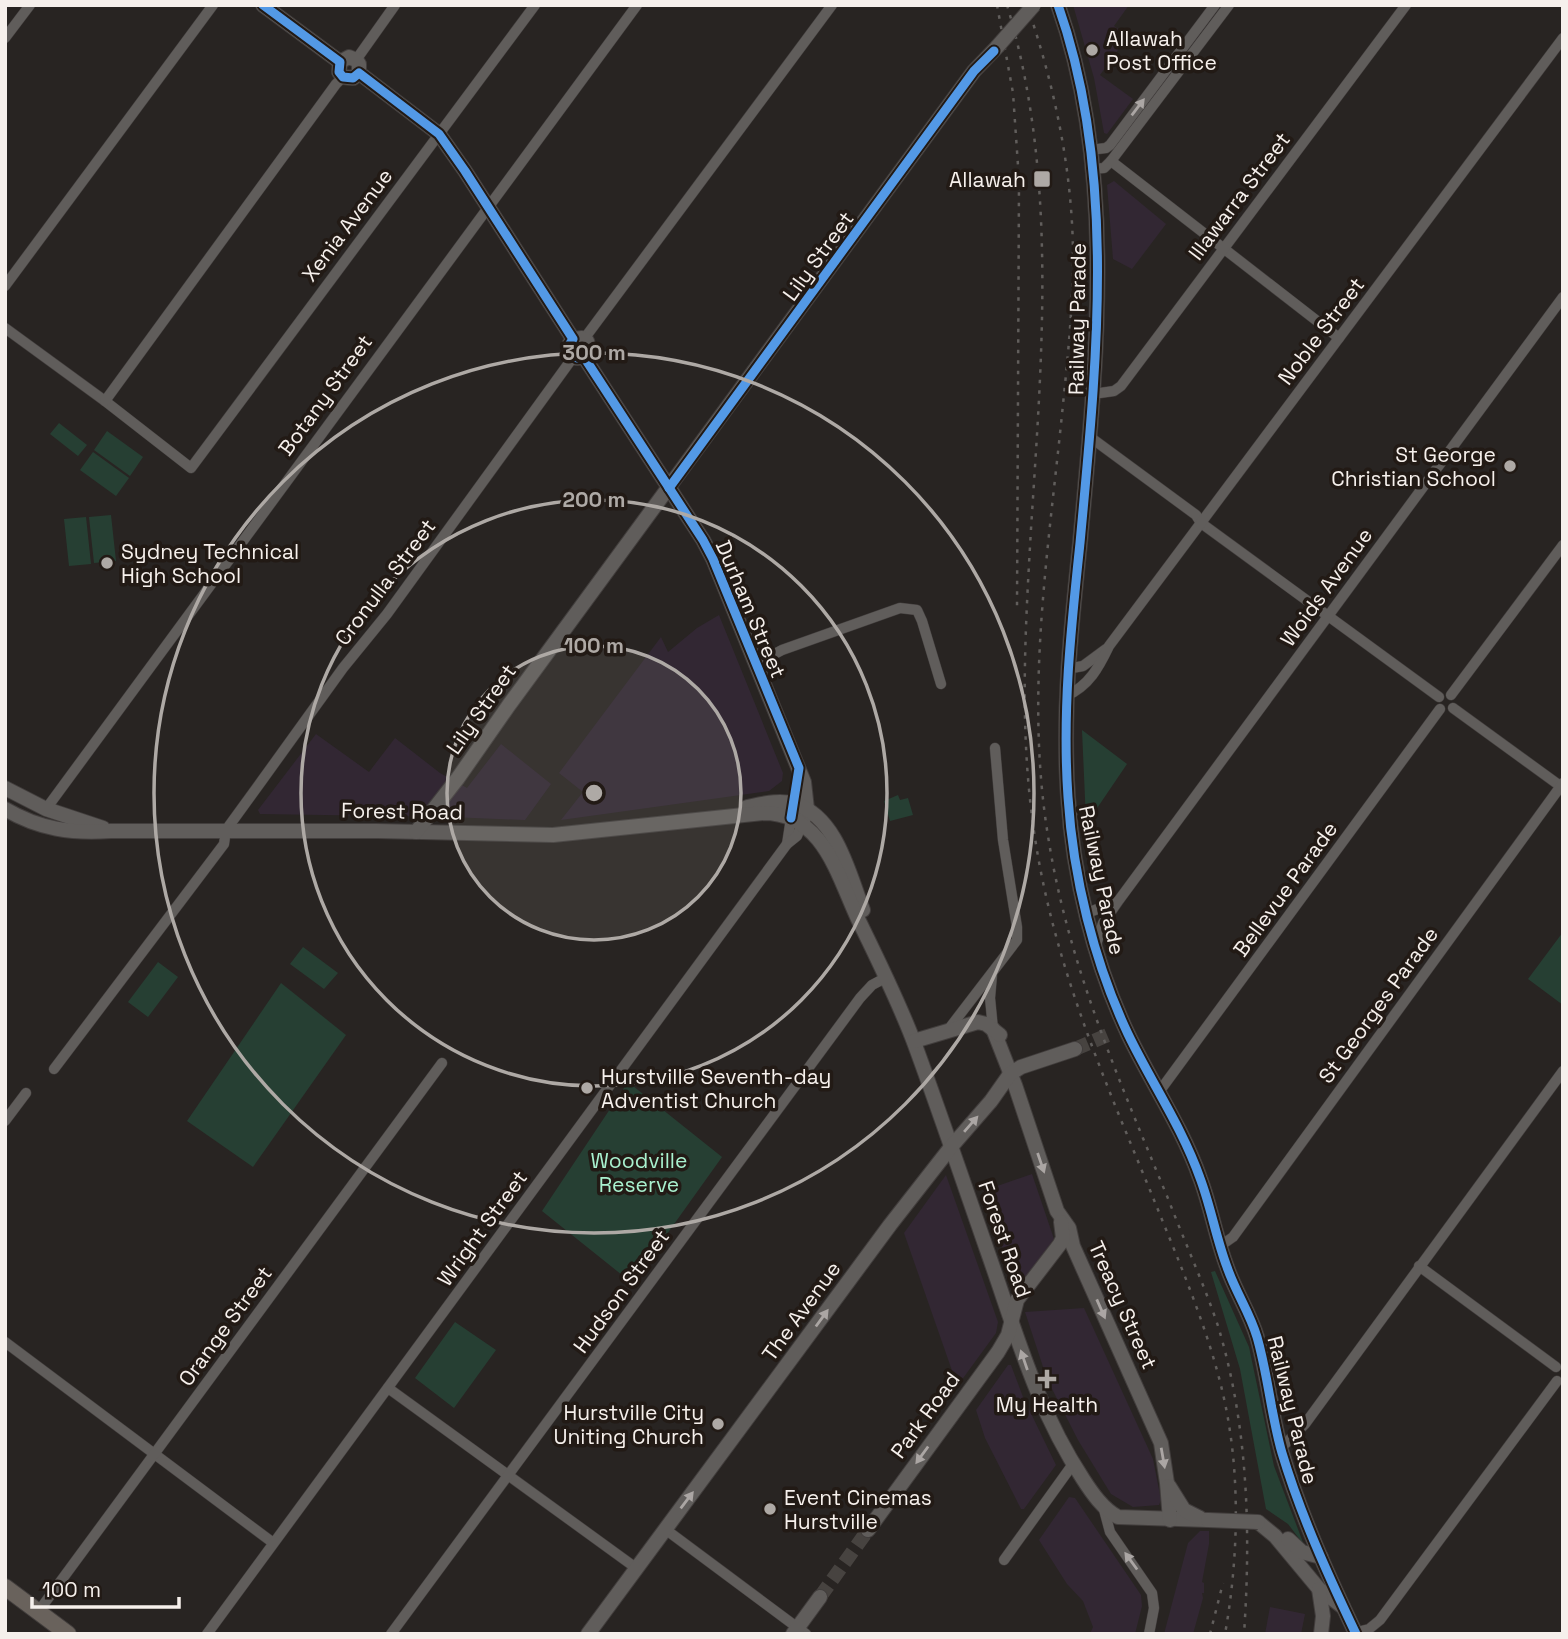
<svg xmlns="http://www.w3.org/2000/svg" width="1568" height="1639" font-family="'Space Grotesk',sans-serif">
  <style>
    .commercial { fill: #322733 }
    .green { fill: #263f33 }
    .lines { fill: none; stroke-linecap: round; stroke-linejoin: round }
    .secondary-tunnel { stroke: #474340; stroke-width: 14; stroke-dasharray: 14 7; stroke-linecap: butt }
    .street-casing { stroke: #423e3d; stroke-width: 11 }
    .secondary-casing { stroke: #423e3d; stroke-width: 16 }
    .primary-casing { stroke: #423e3d; stroke-width: 18 }
    .street { stroke: #605d5b; stroke-width: 10 }
    .secondary { stroke: #605d5b; stroke-width: 14 }
    .primary { stroke: #69625c; stroke-width: 16 }
    .rail { stroke: #615e5c; stroke-width: 2.5; stroke-dasharray: 3.5 7; stroke-linecap: butt }
    .secondary-bridge-casing { stroke: #423e3d; stroke-width: 16; stroke-linecap: butt }
    .secondary-bridge { stroke: #605d5b; stroke-width: 14 }
    .cycleway-casing { stroke: #221a15; stroke-width: 13 }
    .cycleway { stroke: #5399e6; stroke-width: 9 }
    .oneway { fill: #aba6a4 }
    .ring { fill: none; stroke: #aea9a5; stroke-width: 3.5 }
    .poi-dot { fill: #aea9a5; stroke: #221a15; stroke-width: 2.5 }
    .labels { text-anchor: middle; dominant-baseline: central; stroke-width: 7; stroke-linejoin: round; paint-order: stroke }
    .poi-label { font-size: 21px; fill: #f6f0ec; stroke: #221a15; text-anchor: start }
    .street-label { font-size: 21px; fill: #f6f0ec; stroke: #221a15 }
    .park-label { font-size: 21px; fill: #a9f1cf; stroke: #221a15 }
    .centre { fill: #aea9a5; stroke: #221a15; stroke-width: 3.5 }
    .ring-label { font-size: 21px; text-anchor: middle; font-weight: bold; fill: #aea9a5; stroke: #221a15; stroke-width: 7; stroke-linejoin: round; paint-order: stroke }
  </style>
  <rect width="100%" height="100%" fill="#282422"/>
  <g class="commercial">
    <path d="M1073 5H1129L1114 26 1128 36 1100 75 1133 99 1107 134 1104 133 1094 78Z"/>
    <path d="M1114 181 1166 224 1132 269 1113 259 1107 185Z"/>
    <path d="M719 615 783 773 782 781 769 791 561 820 583 792 559 773 661 637 668 652 697 628Z"/>
    <path d="M316 734 369 772 395 738 440 773 467 788 501 744 551 784 525 820 450 817 260 814 258 810Z"/>
    <path d="M1032 1174 1054 1239 1017 1290 983 1191Z"/>
    <path d="M946 1175 998 1322 996 1333 961 1381 956 1382 904 1233Z"/>
    <path d="M1084 1308 1153 1459 1161 1500 1159 1505 1133 1507 1111 1494 1078 1440 1047 1379 1025 1312Z"/>
    <path d="M1008 1365H1011L1023 1397 1056 1465 1024 1509H1021L985 1438 976 1410Z"/>
    <path d="M1069 1497 1075 1498 1141 1595 1142 1606 1135 1634H1090L1093 1627 1083 1601 1067 1584 1039 1540Z"/>
    <path d="M1200 1531H1209V1544L1202 1582 1204 1583V1593H1202L1203 1598 1193 1634H1164L1188 1543Z"/>
    <path d="M1270 1607 1305 1614 1301 1634H1265Z"/>
  </g>
  <g class="green">
    <path d="M59 423 87 445 78 456 50 434Z"/>
    <path d="M107 431 143 457 130 476 94 450Z"/>
    <path d="M93 452 129 478 116 496 80 470Z"/>
    <path d="M111 515 116 561 94 563 89 517Z"/>
    <path d="M86 517 91 564 69 566 64 519Z"/>
    <path d="M1082 730 1127 764 1087 823 1086 821Z"/>
    <path d="M898 795 900 800 908 798 913 815 890 821 884 801Z"/>
    <path d="M1563 932V1005L1528 979Z"/>
    <path d="M303 947 338 973 324 989 290 964Z"/>
    <path d="M158 962 178 977 148 1017 128 1002Z"/>
    <path d="M281 983 346 1035 253 1167 187 1121Z"/>
    <path d="M628 1082 722 1157 632 1283 542 1211Z"/>
    <path d="M1215 1271 1249 1347 1274 1466 1304 1545 1288 1524 1266 1509 1240 1369 1211 1272Z"/>
    <path d="M455 1322 496 1350 454 1408 415 1378Z"/>
  </g>
  <g class="lines">
    <g class="secondary-tunnel">
      <path d="M1075 1049 1110 1034"/>
      <path d="M820 1597 868 1530"/>
    </g>
    <g class="street-casing">
      <g id="street">
        <path d="M5 38 30 5"/>
        <path d="M356 60 395 5"/>
        <path d="M1090 150 1106 148 1110 145 1215 5"/>
        <path d="M1111 161 1229 5"/>
        <path d="M1091 169 1104 168 1111 161 1339 338"/>
        <path d="M5 286 213 5"/>
        <path d="M5 328 105 401 191 468 535 5"/>
        <path d="M584 339 832 5"/>
        <path d="M1093 394 1114 391 1121 386 1406 5"/>
        <path d="M105 401 336 84 343 77"/>
        <path d="M1090 437 1196 515 1201 523 1439 697"/>
        <path d="M756 664 782 650 900 608 917 610 922 621 941 684"/>
        <path d="M1067 669 1083 666 1106 649"/>
        <path d="M1451 695 1563 545"/>
        <path d="M1066 696C1089 686 1099 667 1109 646L1563 38"/>
        <path d="M1453 708 1563 788"/>
        <path d="M46 809 637 5"/>
        <path d="M787 844 791 818"/>
        <path d="M1087 913 1116 902"/>
        <path d="M1096 945 1103 923 1119 900 1563 297"/>
        <path d="M992 975 990 998 993 1029"/>
        <path d="M948 1030 1017 940V927L1003 840 995 748"/>
        <path d="M54 1069 224 844 226 830 263 779 343 668 387 614 574 356"/>
        <path d="M1159 1092 1440 709"/>
        <path d="M5 1121 26 1093"/>
        <path d="M1220 1246 1233 1237 1563 783"/>
        <path d="M1419 1266 1556 1367"/>
        <path d="M5 1342 272 1542"/>
        <path d="M388 1388 636 1568"/>
        <path d="M1281 1448 1305 1424 1563 1071"/>
        <path d="M1103 1506 1110 1532 1152 1593 1154 1608 1149 1634"/>
        <path d="M665 1529 806 1634"/>
        <path d="M1004 1560 1073 1464"/>
        <path d="M38 1612 442 1063"/>
        <path d="M1353 1633 1369 1629 1380 1620 1557 1381"/>
        <path d="M207 1634 787 844 797 836 802 824"/>
        <path d="M391 1634 860 998 872 985 887 977"/>
      </g>
    </g>
    <g class="secondary-casing">
      <g id="secondary">
        <path d="M263 5 340 62"/>
        <path d="M1058 5C1118 174 1096 369 1080 543 1071 628 1062 711 1068 797 1073 877 1094 962 1128 1034 1151 1082 1182 1127 1200 1178 1211 1207 1216 1238 1227 1267 1235 1291 1250 1313 1257 1337 1268 1375 1271 1415 1282 1453 1301 1516 1328 1575 1356 1634"/>
        <path d="M340 62 339 72 343 77 353 78 359 73"/>
        <path d="M340 62 349 57 356 60 359 64V73"/>
        <path d="M359 73 439 134 465 171 573 339"/>
        <path d="M573 339 582 338 587 341 589 348 584 357"/>
        <path d="M573 339 569 345 571 354 577 358 584 357"/>
        <path d="M584 357 703 540 713 559 804 782 807 809 802 824"/>
        <path d="M5 788 46 809 103 828"/>
        <path d="M747 807C762 804 780 799 795 804 837 817 849 874 863 910"/>
        <path d="M5 809C39 829 72 834 111 831H377L553 835 763 813C823 813 837 874 858 919 878 960 899 1002 915 1045 940 1113 963 1181 987 1250 1015 1329 1036 1408 1083 1479 1092 1493 1103 1509 1118 1517L1208 1520"/>
        <path d="M416 832 458 778 509 705 974 71 997 47"/>
        <path d="M993 1029 1015 1085 1057 1211 1069 1228 1073 1246 1161 1443 1167 1483 1170 1520"/>
        <path d="M914 1041 978 1022 986 1024 1000 1035"/>
        <path d="M1169 1486 1184 1510 1200 1518"/>
        <path d="M1258 1522 1275 1536 1319 1589 1343 1607"/>
        <path d="M868 1530 998 1352 1008 1335 1017 1300 1060 1244 1063 1238 1061 1222"/>
        <path d="M1288 1539 1302 1552 1321 1557"/>
        <path d="M1319 1589 1323 1616 1321 1634"/>
        <path d="M588 1634 890 1225 951 1147 991 1101 1010 1074 1021 1067 1075 1049"/>
        <path d="M793 1634 820 1597"/>
      </g>
    </g>
    <g class="primary-casing">
      <path id="primary" d="M5 1587 68 1634"/>
    </g>
    <use href="#street" class="street"/>
    <use href="#secondary" class="secondary"/>
    <use href="#primary" class="primary"/>
    <g class="rail">
      <path d="M997 5 1013 93 1019 180 1017 609"/>
      <path d="M1007 5C1058 175 1042 355 1031 529 1025 633 1019 735 1035 838 1054 964 1104 1079 1152 1195 1181 1267 1217 1348 1229 1425 1240 1492 1237 1567 1225 1634"/>
      <path d="M1027 5C1054 84 1072 168 1073 252 1073 299 1069 346 1064 394 1050 541 1024 689 1048 836 1068 965 1120 1082 1169 1201 1185 1243 1204 1284 1218 1326 1248 1425 1251 1531 1244 1634"/>
      <path d="M1210 1634 1223 1583"/>
    </g>
    <g class="secondary-bridge-casing">
      <g id="secondary-bridge">
        <path d="M997 47 1034 5"/>
        <path d="M1208 1520 1258 1522"/>
      </g>
    </g>
    <use href="#secondary-bridge" class="secondary-bridge"/>
    <g class="cycleway-casing">
      <g id="cycleway">
        <path d="M263 5 340 62 339 72 343 77 353 78 359 73 439 134 465 171 573 339 569 345 571 354 577 358 584 357 703 540 713 559 799 768 791 818"/>
        <path d="M1058 5C1118 174 1096 369 1080 543 1071 628 1062 711 1068 797 1073 877 1094 962 1128 1034 1151 1082 1182 1127 1200 1178 1211 1207 1216 1238 1227 1267 1235 1291 1250 1313 1257 1337 1268 1375 1271 1415 1282 1453 1301 1516 1328 1575 1356 1634"/>
        <path d="M669 488 974 71 994 51"/>
      </g>
    </g>
    <use href="#cycleway" class="cycleway"/>
  </g>
  <defs><path id="oneway-solid" d="M-6-.8H1V-3.2L6.5 0L1 3.2V.8H-6Z" transform="scale(1.75)"/></defs>
  <g class="oneway">
    <use href="#oneway-solid" transform="translate(1138 107) rotate(-53)"/>
    <use href="#oneway-solid" transform="translate(971 1124) rotate(-49)"/>
    <use href="#oneway-solid" transform="translate(1041 1163) rotate(71)"/>
    <use href="#oneway-solid" transform="translate(1101 1309) rotate(66)"/>
    <use href="#oneway-solid" transform="translate(822 1318) rotate(-54)"/>
    <use href="#oneway-solid" transform="translate(1024 1360) rotate(-109)"/>
    <use href="#oneway-solid" transform="translate(922 1455) rotate(126)"/>
    <use href="#oneway-solid" transform="translate(1163 1458) rotate(80)"/>
    <use href="#oneway-solid" transform="translate(687 1500) rotate(-53)"/>
    <use href="#oneway-solid" transform="translate(1131 1561) rotate(-126)"/>
  </g>
  <circle cx="594" cy="793" r="147" fill="#aea9a5" fill-opacity=".12"/>
  <g class="ring">
    <circle cx="594" cy="793" r="147"/>
    <circle cx="594" cy="793" r="293"/>
    <circle cx="594" cy="793" r="440"/>
  </g>
  <g class="poi-dot">
    <circle cx="1092" cy="50" r="7"/>
    <rect x="1033" y="170" width="18" height="18" rx="3.5"/>
    <circle cx="1510" cy="466" r="7"/>
    <circle cx="107" cy="563" r="7"/>
    <circle cx="587" cy="1088" r="7"/>
    <path d="M1043.5 1368.5h7v7h7v7h-7v7h-7v-7h-7v-7h7z"/>
    <circle cx="718" cy="1424" r="7"/>
    <circle cx="770" cy="1509" r="7"/>
  </g>
  <g class="labels">
    <g class="poi-label">
      <text x="1106" y="38">Allawah<tspan x="1106" dy="24">Post Office</tspan></text>
      <text x="1026" y="179" text-anchor="end">Allawah</text>
      <text x="1496" y="454" text-anchor="end">St George<tspan x="1496" dy="24">Christian School</tspan></text>
      <text x="121" y="551">Sydney Technical<tspan x="121" dy="24">High School</tspan></text>
      <text x="601" y="1076">Hurstville Seventh-day<tspan x="601" dy="24">Adventist Church</tspan></text>
      <text x="1047" y="1404" text-anchor="middle">My Health</text>
      <text x="704" y="1412" text-anchor="end">Hurstville City<tspan x="704" dy="24">Uniting Church</tspan></text>
      <text x="784" y="1497">Event Cinemas<tspan x="784" dy="24">Hurstville</tspan></text>
    </g>
    <g class="street-label">
      <text transform="translate(1239 196) rotate(-53)">Illawarra Street</text>
      <text transform="translate(347 225) rotate(-53)">Xenia Avenue</text>
      <text transform="translate(818 256) rotate(-54)">Lily Street</text>
      <text transform="translate(1077 319) rotate(-89)">Railway Parade</text>
      <text transform="translate(1321 331) rotate(-53)">Noble Street</text>
      <text transform="translate(325 395) rotate(-54)">Botany Street</text>
      <text transform="translate(385 582) rotate(-53)">Cronulla Street</text>
      <text transform="translate(1326 587) rotate(-54)">Woids Avenue</text>
      <text transform="translate(751 609) rotate(67)">Durham Street</text>
      <text transform="translate(481 709) rotate(-55)">Lily Street</text>
      <text transform="translate(402 811) rotate(1)">Forest Road</text>
      <text transform="translate(1102 880) rotate(78)">Railway Parade</text>
      <text transform="translate(1285 889) rotate(-54)">Bellevue Parade</text>
      <text transform="translate(1378 1005) rotate(-54)">St Georges Parade</text>
      <text transform="translate(482 1228) rotate(-54)">Wright Street</text>
      <text transform="translate(1005 1239) rotate(71)">Forest Road</text>
      <text transform="translate(621 1291) rotate(-54)">Hudson Street</text>
      <text transform="translate(1123 1305) rotate(66)">Treacy Street</text>
      <text transform="translate(801 1311) rotate(-54)">The Avenue</text>
      <text transform="translate(225 1326) rotate(-54)">Orange Street</text>
      <text transform="translate(1293 1410) rotate(76)">Railway Parade</text>
      <text transform="translate(925 1415) rotate(-54)">Park Road</text>
    </g>
    <g class="park-label">
      <text x="639" y="1160">Woodville<tspan x="639" dy="24">Reserve</tspan></text>
    </g>
  </g>
  <circle cx="594" cy="793" r="10" class="centre"/>
  <g class="ring-label">
    <text x="594" y="360">300 m</text>
    <text x="594" y="507">200 m</text>
    <text x="594" y="653">100 m</text>
  </g>
  <rect width="1568" height="1639" fill="none" stroke="#f6f0ec" stroke-width="14"/>
  <path d="M32 1597v10h147v-10" fill="none" stroke="#f6f0ec" stroke-width="3.5"/>
  <text x="42" y="1597" font-size="21" fill="#f6f0ec" stroke="#221a15" stroke-width="5" paint-order="stroke">100 m</text>
</svg>
